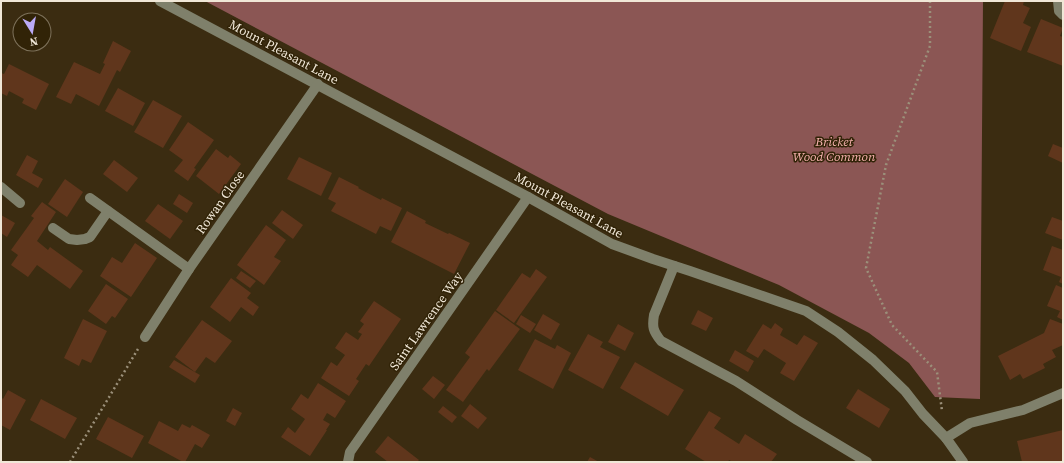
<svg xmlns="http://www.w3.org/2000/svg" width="1064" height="463" font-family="'Source Serif 4',serif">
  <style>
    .forest { fill: #8b5654 }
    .building { fill: #60361c }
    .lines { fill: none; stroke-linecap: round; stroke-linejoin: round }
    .path { stroke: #9b907a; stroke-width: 2.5; stroke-dasharray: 2 3; stroke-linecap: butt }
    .minor { stroke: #7f806b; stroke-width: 10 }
    .labels { text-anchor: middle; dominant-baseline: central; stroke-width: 3; stroke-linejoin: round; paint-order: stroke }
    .street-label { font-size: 13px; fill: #f0e7d7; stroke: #312307 }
    .park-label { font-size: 13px; font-style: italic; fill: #f6b2ae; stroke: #312307 }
  </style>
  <rect width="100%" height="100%" fill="#3b2c11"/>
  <path class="forest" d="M205 1H983L980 399 935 397 909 363 869 333 779 285 608 214Z"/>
  <g class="building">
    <path d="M1005 1H1024L1023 5 1030 8 1023 23 1031 27 1021 51 990 38Z"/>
    <path d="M1041 19 1063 28 1060 36 1063 37V66L1027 52Z"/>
    <path d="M113 41 131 51 120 72 117 70 99 106 76 94 71 104 56 97 74 62 100 74 105 64 103 63Z"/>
    <path d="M9 64 49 84 36 110 22 103 24 99 9 91 7 96 1 93V73L4 74Z"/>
    <path d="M118 88 145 103 133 126 105 111Z"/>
    <path d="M153 100 182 116 163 148 134 132Z"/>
    <path d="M188 122 214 140 194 168 196 169 188 181 174 171 183 160 169 150Z"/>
    <path d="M1053 144 1063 148V163L1048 156Z"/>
    <path d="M216 149 228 158 230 155 241 164 219 194 196 176Z"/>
    <path d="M27 155 38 161 32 173 43 179 38 188 16 175Z"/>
    <path d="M299 157 332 173 321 196 287 179Z"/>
    <path d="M114 160 138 178 127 192 103 174Z"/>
    <path d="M339 177 359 187 358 188 381 200 382 198 402 208 391 231 380 226 376 234 331 211 336 203 328 199Z"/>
    <path d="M65 179 83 192 67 217 48 204Z"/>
    <path d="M179 194 193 203 187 213 173 204Z"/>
    <path d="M42 202 56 212 37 241 48 250 50 247 83 271 70 289 37 265 28 277 11 265 18 255 11 250 34 218 31 216Z"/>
    <path d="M158 204 183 221 170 239 145 221Z"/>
    <path d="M282 210 303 225 293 239 272 223Z"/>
    <path d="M407 211 426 221 425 223 448 234 449 233 470 243 454 274 391 242Z"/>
    <path d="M1 215 15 223 7 237 1 233Z"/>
    <path d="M1052 217 1063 221V240L1045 233Z"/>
    <path d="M266 225 286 240 274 257 281 261 264 285 237 265Z"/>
    <path d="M135 243 157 258 131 297 100 276 112 257 122 263Z"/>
    <path d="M1052 246 1063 250V284L1059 282 1061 277 1043 270Z"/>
    <path d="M536 269 547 277 514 323 496 310 522 273 530 278Z"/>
    <path d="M241 271 256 281 250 288 236 278Z"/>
    <path d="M231 278 251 293 247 298 259 307 253 316 241 307 230 322 210 307Z"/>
    <path d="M106 284 128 299 115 318 112 316 106 324 88 311Z"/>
    <path d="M1056 285 1063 288V320L1057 317 1060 311 1047 306Z"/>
    <path d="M374 301 401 319 369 366 366 364 356 379 359 381 349 396 321 378 331 362 337 366 345 355 335 348 346 332 358 340 362 334 358 332 364 324 360 321Z"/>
    <path d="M698 310 713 318 706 331 691 324Z"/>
    <path d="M495 311 520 329 489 371 487 369 463 402 446 390 470 357 465 353Z"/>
    <path d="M543 314 560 324 551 340 534 330Z"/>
    <path d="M521 315 536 324 530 333 516 324Z"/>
    <path d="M83 319 107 331 91 363 82 359 79 366 64 358Z"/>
    <path d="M1050 319 1063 324V345L1052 350 1056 357 1043 364 1045 368 1023 379 1020 374 1010 380 998 356 1044 333Z"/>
    <path d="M202 320 232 341 215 363 206 357 195 372 175 357Z"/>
    <path d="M775 323 783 329 780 335 797 345 804 335 818 343 794 381 780 373 786 363 764 349 758 358 746 351 763 324 771 329Z"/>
    <path d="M618 324 634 333 625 351 608 342Z"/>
    <path d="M588 334 603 342 600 347 620 357 603 389 568 370Z"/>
    <path d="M535 339 555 349 557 345 571 353 553 389 518 370Z"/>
    <path d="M735 350 754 361 748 372 729 361Z"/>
    <path d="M174 360 200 375 195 383 169 367Z"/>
    <path d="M635 362 684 390 668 416 620 388Z"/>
    <path d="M433 376 445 385 434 399 422 389Z"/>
    <path d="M318 383 346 401 335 418 327 413 323 420 330 424 326 430H327L310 456 281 437 288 427 295 433 305 419 291 409 301 394 308 399Z"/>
    <path d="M858 389 890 409 879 428 846 408Z"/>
    <path d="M8 390 26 400 10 430 1 425V397L3 399Z"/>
    <path d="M41 399 77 418 65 439 30 420Z"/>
    <path d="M470 404 487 418 478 429 461 416Z"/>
    <path d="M443 406 457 417 452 423 438 412Z"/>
    <path d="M233 408 242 413 235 426 226 421Z"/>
    <path d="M709 411 721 418 714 428 739 444 745 434 777 454 771 462H733L729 460 728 462H706L685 449Z"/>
    <path d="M108 417 144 436 132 458 96 439Z"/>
    <path d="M159 421 178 431 182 424 190 428 192 425 210 435 202 448 195 444 185 462H183L148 443Z"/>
    <path d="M1063 430V462H1022L1017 441Z"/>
    <path d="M388 436 419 460 417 462H388L375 452Z"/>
    <path d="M590 457 599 462H587Z"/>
  </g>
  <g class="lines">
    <g class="path">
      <path d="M930 1V46L886 165 866 268 892 325 937 372 942 411"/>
      <path d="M70 462 138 349"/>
    </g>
    <g class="minor">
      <path d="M160 1 528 197 612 244 653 259 690 271 806 311 838 332 873 360 905 391 923 414 946 438 963 462"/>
      <path d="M1058 1 1059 11 1063 15"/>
      <path d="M1 187 20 203"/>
      <path d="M90 198 189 269"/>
      <path d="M53 228 69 239 77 240 85 239 90 237 108 211"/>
      <path d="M674 266 654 315C652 327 653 331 661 341L736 381 797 420 867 462"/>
      <path d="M145 337 189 269 318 84"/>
      <path d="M946 438 970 423 1023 410 1063 393"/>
      <path d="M348 462 350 452 528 197"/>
    </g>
  </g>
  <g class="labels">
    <g class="street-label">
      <text transform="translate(284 52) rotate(28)">Mount Pleasant Lane</text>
      <text transform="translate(220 202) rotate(-55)">Rowan Close</text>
      <text transform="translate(569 205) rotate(29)">Mount Pleasant Lane</text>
      <text transform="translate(426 321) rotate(-55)">Saint Lawrence Way</text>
    </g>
    <g class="park-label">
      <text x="834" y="141">Bricket<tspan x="834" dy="15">Wood Common</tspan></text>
    </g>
  </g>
  <rect width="1064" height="463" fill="none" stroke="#f0e7d7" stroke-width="4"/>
  <g transform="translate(32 32) rotate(169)"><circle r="19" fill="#312307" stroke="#7d715a"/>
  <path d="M0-3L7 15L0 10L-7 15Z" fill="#bbaaf6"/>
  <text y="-6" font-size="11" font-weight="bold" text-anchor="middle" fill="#f0e7d7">N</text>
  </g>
</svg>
